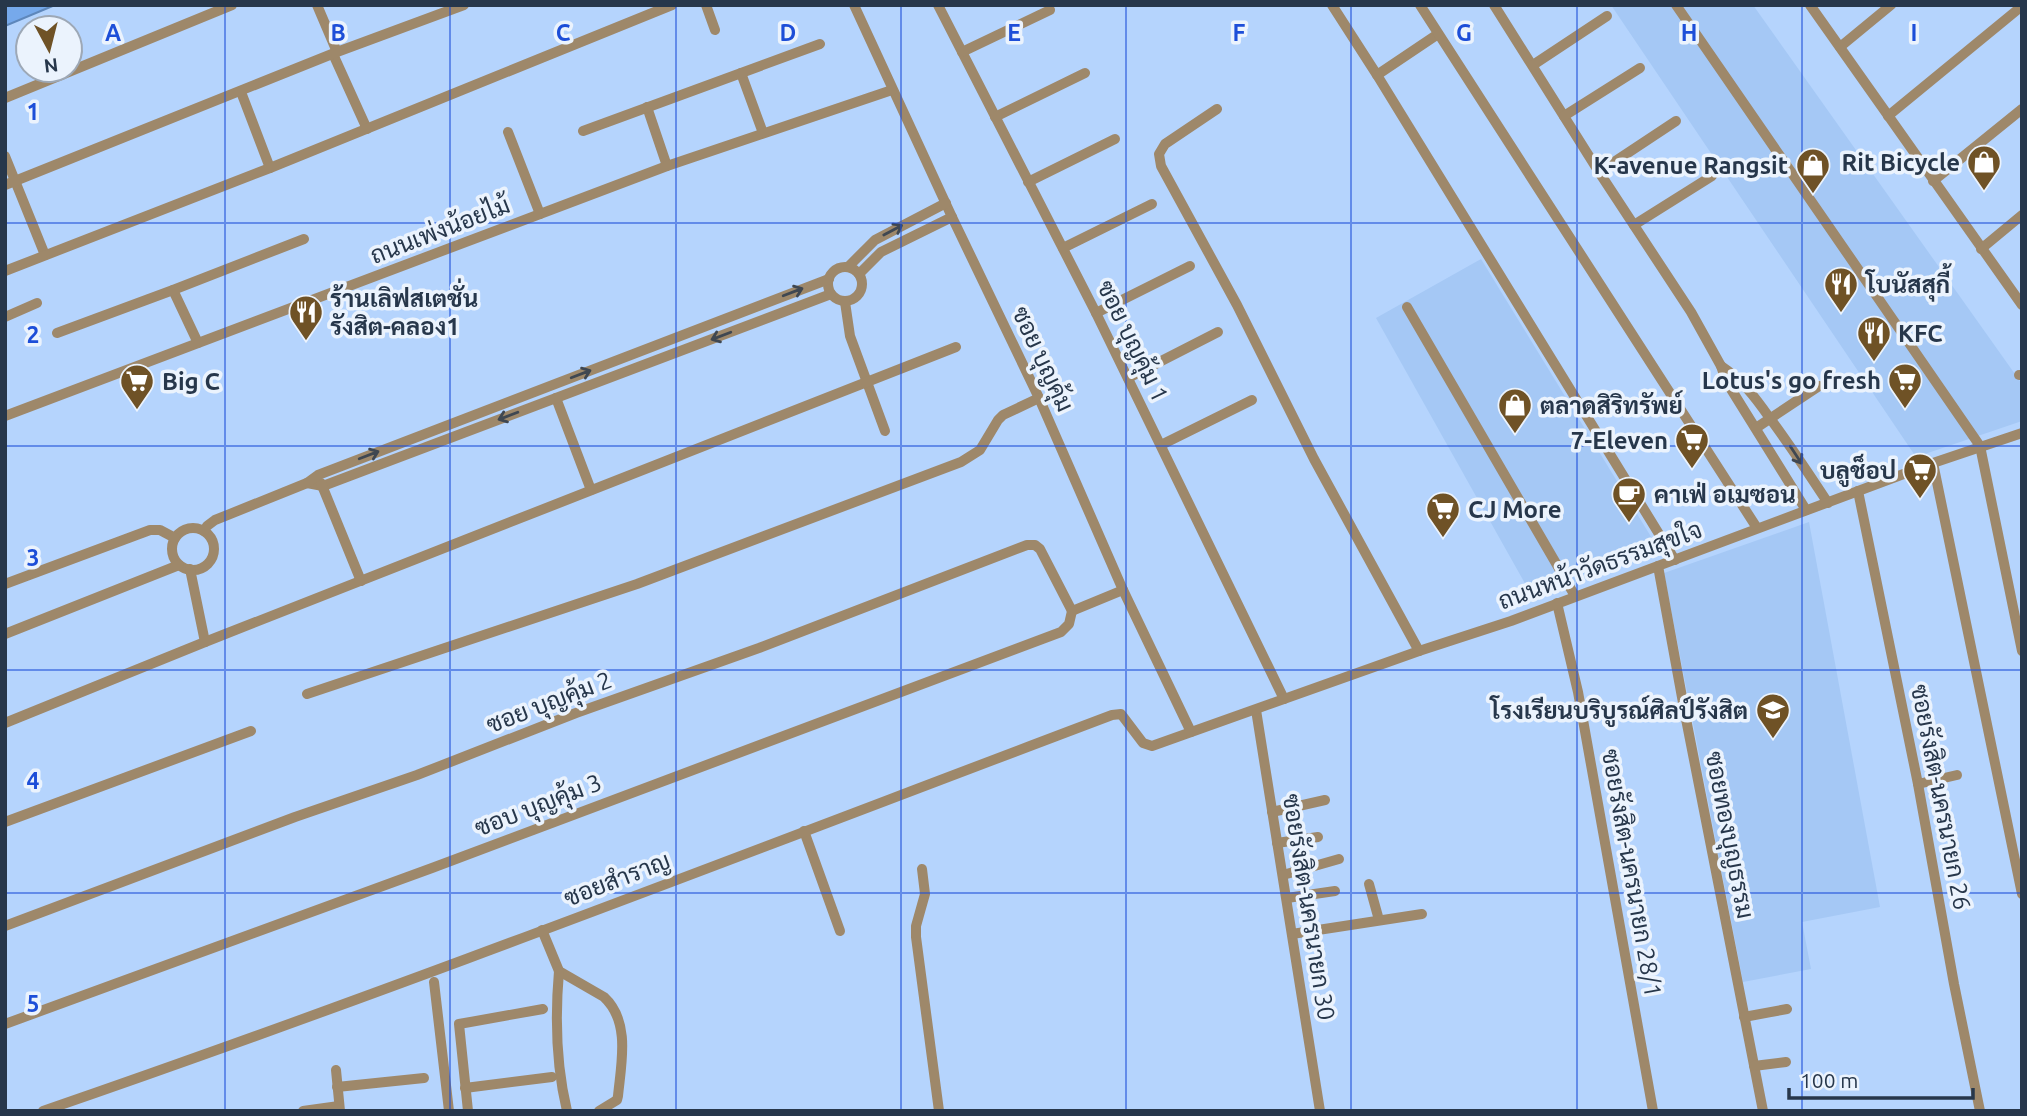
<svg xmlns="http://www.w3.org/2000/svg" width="2027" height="1116" font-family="Ubuntu,Sarabun,sans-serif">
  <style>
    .built { fill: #a5c8f5 }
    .water { fill: #76a9eb; stroke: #5e87bb; stroke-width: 2 }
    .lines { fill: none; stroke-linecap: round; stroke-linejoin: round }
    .street { stroke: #9e886a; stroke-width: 10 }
    .oneway { stroke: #3f4751 }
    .grid { fill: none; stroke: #1d4ed8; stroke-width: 2; stroke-opacity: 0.55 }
    .labels { text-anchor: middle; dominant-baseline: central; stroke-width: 7; stroke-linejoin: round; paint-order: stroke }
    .poi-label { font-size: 24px; font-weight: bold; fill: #27374b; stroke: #ebf3fd; text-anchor: start }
    .street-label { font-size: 24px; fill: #27374b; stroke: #ebf3fd }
    .grid-label { font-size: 23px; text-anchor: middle; font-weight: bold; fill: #1d4ed8; stroke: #ebf3fd; stroke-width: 7; stroke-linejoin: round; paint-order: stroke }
  </style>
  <rect width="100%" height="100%" fill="#b5d4fd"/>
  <g class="built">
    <path d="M1611 5H1753L2022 384V421L1916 457Z"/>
    <path d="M1481 259 1661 553 1532 596 1376 318Z"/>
    <path d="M1809 522 1880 907 1802 922 1811 969 1743 982 1664 573Z"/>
  </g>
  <path class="water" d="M5 5H55L5 26Z"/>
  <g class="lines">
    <g class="street">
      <path d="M317 5 337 52"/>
      <path d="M706 5 715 30"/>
      <path d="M854 5 952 217 1039 398 1123 590 1191 732"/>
      <path d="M938 5 1096 313 1284 699"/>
      <path d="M1332 5 1377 75 1438 34"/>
      <path d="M1420 5 1757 528"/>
      <path d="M1494 5 1599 172 1691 312 1721 366 1726 381 1806 510"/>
      <path d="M1676 5 1980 446 2022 651"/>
      <path d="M1810 5 2022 305"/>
      <path d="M1840 47 1891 5"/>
      <path d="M962 52 1050 10"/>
      <path d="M333 54 367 129"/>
      <path d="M1533 65 1607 16"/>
      <path d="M741 73 763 133"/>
      <path d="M1377 75 1675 560"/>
      <path d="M241 92 270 168"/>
      <path d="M5 98 232 5"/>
      <path d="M647 107 667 166"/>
      <path d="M1217 109 1165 144 1159 154 1161 166 1237 305 1314 459 1419 651"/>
      <path d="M1564 116 1640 68"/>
      <path d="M1888 116 2022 6"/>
      <path d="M995 117 1085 73"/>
      <path d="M583 131 820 44"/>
      <path d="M508 132 540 214"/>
      <path d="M5 156 45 255"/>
      <path d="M1599 172 1676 121"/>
      <path d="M1933 181 2022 109"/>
      <path d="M1028 182 1115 139"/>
      <path d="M5 185 337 52 464 5"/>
      <path d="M1634 225 1712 176"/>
      <path d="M1063 248 1152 204"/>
      <path d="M1981 249 2022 215"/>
      <circle cx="845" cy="284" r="17"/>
      <path d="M848 267 875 240 946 203"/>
      <path d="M5 271 270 168 672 5"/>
      <path d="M859 274 881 252 952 217"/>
      <path d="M173 290 198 343"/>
      <path d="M845 302 850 336 885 431"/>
      <path d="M1407 307 1575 596"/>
      <path d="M1096 313 1190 266"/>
      <path d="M5 317 37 303"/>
      <path d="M57 333 173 290 304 239"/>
      <path d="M1721 366C1742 380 1755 397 1769 417 1790 445 1809 474 1828 503"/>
      <path d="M2019 375H2022"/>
      <path d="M1128 378 1218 332"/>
      <path d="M556 398 591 490"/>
      <path d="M5 416 667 166 892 90"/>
      <path d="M1756 428 1819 386"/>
      <path d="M1161 445 1252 400"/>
      <path d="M1933 463 2022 894"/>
      <path d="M307 483 323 486 831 294"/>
      <path d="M321 483 361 581"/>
      <path d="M1858 491 1918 784 1954 984 1980 1111"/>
      <circle cx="193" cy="549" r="21"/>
      <path d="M204 531 207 526 215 520 307 483 318 475 829 279"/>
      <path d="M1658 566 1686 719 1763 1111"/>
      <path d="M190 569 205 642"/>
      <path d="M5 584 150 530H160L175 538"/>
      <path d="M1557 603 1578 692 1653 1111"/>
      <path d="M1072 611 1123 590"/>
      <path d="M5 634 179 565"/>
      <path d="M307 694 637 584 961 462 980 450 998 420 1003 415 1039 398"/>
      <path d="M1256 710 1320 1111"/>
      <path d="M5 723 205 642 956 347"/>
      <path d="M1918 784 1957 775"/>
      <path d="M1272 812 1325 800"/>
      <path d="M5 822 251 731"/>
      <path d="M804 831 840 931"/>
      <path d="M1277 843 1318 837"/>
      <path d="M922 869 925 894 916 926V937L939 1111"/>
      <path d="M1283 875 1339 859"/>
      <path d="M1369 884 1379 920"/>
      <path d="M1287 898 1335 891"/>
      <path d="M5 926 295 817 417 775 576 713 759 648 1027 545H1035L1040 549 1072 611"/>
      <path d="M542 930 559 971 604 997C631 1022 621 1064 618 1096L617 1100 599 1111"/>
      <path d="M1292 934 1422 914"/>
      <path d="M559 971C555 1017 556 1065 567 1111"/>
      <path d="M434 982 449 1111"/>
      <path d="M1744 1017 1787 1009"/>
      <path d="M5 1024 432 868 1061 632 1069 624 1072 611"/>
      <path d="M1754 1066 1786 1062"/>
      <path d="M336 1070 340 1111"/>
      <path d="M337 1087 424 1078"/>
      <path d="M465 1088 552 1077"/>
      <path d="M43 1111C403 987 757 849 1112 715L1121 714 1143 743 1152 746 1419 651 1511 621 1933 463 2022 433"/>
      <path d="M303 1111 339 1106"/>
      <path d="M468 1111 459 1024 543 1009"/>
    </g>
  </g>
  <defs><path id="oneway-shaft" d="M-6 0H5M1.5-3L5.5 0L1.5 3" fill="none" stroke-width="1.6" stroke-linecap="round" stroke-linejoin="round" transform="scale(1.75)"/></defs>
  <g class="oneway">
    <use href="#oneway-shaft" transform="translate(893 230) rotate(-28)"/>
    <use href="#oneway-shaft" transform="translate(793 292) rotate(-21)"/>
    <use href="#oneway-shaft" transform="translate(721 336) rotate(159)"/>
    <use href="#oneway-shaft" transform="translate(581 374) rotate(-21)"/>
    <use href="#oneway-shaft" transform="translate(508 416) rotate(159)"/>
    <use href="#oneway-shaft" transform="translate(369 455) rotate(-21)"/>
    <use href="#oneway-shaft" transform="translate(1796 455) rotate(57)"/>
  </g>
  <path class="grid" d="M225 5V1111M450 5V1111M676 5V1111M901 5V1111M1126 5V1111M1351 5V1111M1577 5V1111M1802 5V1111M5 223H2022M5 446H2022M5 670H2022M5 893H2022"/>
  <defs>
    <g id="shop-pin" transform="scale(1.75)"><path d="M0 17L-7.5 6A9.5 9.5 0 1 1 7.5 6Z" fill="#6f5226" stroke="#ebf3fd"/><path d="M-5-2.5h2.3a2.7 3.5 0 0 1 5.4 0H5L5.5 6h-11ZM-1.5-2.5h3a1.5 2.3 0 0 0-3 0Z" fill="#fff"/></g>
    <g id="restaurant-pin" transform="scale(1.75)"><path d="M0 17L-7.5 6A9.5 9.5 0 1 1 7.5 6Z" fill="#6f5226" stroke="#ebf3fd"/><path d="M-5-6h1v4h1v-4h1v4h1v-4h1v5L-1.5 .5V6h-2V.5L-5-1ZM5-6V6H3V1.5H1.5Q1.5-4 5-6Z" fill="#fff"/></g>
    <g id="supermarket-pin" transform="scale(1.75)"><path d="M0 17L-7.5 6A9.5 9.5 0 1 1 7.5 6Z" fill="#6f5226" stroke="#ebf3fd"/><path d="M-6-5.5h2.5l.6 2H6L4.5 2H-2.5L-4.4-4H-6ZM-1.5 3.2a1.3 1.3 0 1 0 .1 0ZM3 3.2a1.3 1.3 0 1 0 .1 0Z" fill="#fff"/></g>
    <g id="cafe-pin" transform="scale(1.75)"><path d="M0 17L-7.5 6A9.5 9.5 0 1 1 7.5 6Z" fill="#6f5226" stroke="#ebf3fd"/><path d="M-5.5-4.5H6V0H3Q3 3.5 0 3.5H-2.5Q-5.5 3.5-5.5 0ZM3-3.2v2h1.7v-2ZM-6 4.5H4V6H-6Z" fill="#fff"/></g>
    <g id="school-pin" transform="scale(1.75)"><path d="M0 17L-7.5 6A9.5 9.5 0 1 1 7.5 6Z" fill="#6f5226" stroke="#ebf3fd"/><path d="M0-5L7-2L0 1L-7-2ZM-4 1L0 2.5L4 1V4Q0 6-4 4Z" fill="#fff"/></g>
  </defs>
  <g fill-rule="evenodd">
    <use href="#shop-pin" x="1984" y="162"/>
    <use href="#shop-pin" x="1813" y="165"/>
    <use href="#restaurant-pin" x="1841" y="284"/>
    <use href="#restaurant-pin" x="306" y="312"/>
    <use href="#restaurant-pin" x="1874" y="333"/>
    <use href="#supermarket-pin" x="1905" y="380"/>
    <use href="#supermarket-pin" x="137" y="381"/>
    <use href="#shop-pin" x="1515" y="405"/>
    <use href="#supermarket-pin" x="1692" y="440"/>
    <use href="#supermarket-pin" x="1920" y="470"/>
    <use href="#cafe-pin" x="1629" y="494"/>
    <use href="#supermarket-pin" x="1443" y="509"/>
    <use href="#school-pin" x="1773" y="710"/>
  </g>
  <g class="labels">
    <g class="poi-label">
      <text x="1960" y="162" text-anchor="end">Rit Bicycle</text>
      <text x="1788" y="165" text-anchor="end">K-avenue Rangsit</text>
      <text x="1866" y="284">โบนัสสุกี้</text>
      <text x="330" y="298">ร้านเลิฟสเตชั่น<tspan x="330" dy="28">รังสิต-คลอง1</tspan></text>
      <text x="1898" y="333">KFC</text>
      <text x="1881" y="380" text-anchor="end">Lotus's go fresh</text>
      <text x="162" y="381">Big C</text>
      <text x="1540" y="405">ตลาดสิริทรัพย์</text>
      <text x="1668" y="440" text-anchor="end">7-Eleven</text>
      <text x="1896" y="470" text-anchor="end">บลูช็อป</text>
      <text x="1654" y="494">คาเฟ่ อเมซอน</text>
      <text x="1468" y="509">CJ More</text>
      <text x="1748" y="710" text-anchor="end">โรงเรียนบริบูรณ์ศิลป์รังสิต</text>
    </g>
    <g class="street-label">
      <text transform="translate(440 230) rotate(-21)">ถนนเพ่งน้อยไม้</text>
      <text transform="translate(1133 341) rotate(64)">ซอย บุญคุ้ม 1</text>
      <text transform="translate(1043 359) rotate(65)">ซอย บุญคุ้ม</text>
      <text transform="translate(1600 565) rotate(-20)">ถนนหน้าวัดธรรมสุขใจ</text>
      <text transform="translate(549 702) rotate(-21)">ซอย บุญคุ้ม 2</text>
      <text transform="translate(1941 797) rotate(79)">ซอยรังสิต-นครนายก 26</text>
      <text transform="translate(538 805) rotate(-21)">ซอบ บุญคุ้ม 3</text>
      <text transform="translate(1730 835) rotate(79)">ซอยทองบุญธรรม</text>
      <text transform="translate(1632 873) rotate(80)">ซอยรังสิต-นครนายก 28/1</text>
      <text transform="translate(617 879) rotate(-21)">ซอยสำราญ</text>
      <text transform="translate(1309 907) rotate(81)">ซอยรังสิต-นครนายก 30</text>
    </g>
  </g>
  <g class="grid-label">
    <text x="113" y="41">A</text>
    <text x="338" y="41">B</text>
    <text x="563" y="41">C</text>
    <text x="788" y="41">D</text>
    <text x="1014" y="41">E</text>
    <text x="1239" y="41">F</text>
    <text x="1464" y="41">G</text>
    <text x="1689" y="41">H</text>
    <text x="1914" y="41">I</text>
    <text x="33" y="120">1</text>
    <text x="33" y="343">2</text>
    <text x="33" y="566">3</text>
    <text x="33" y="789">4</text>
    <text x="33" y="1012">5</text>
  </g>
  <rect width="2027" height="1116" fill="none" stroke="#27374b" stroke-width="14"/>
  <g transform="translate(49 49) rotate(173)"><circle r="33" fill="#ebf3fd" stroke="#9da8b6" stroke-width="2"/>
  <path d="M0-5L12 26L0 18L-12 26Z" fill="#6f5226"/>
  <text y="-10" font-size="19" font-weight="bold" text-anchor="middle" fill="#27374b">N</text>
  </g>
  <path d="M1789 1088v10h184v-10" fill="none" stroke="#27374b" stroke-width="3.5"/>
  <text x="1800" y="1088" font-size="21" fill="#27374b" stroke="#ebf3fd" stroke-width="5" paint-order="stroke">100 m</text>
</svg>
